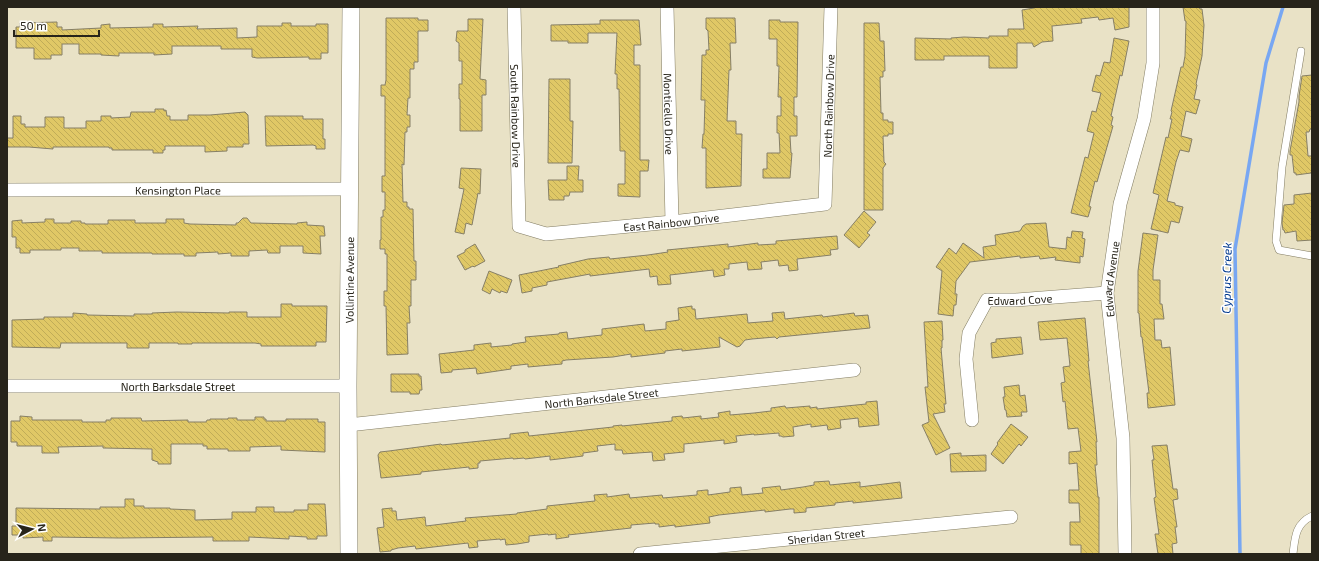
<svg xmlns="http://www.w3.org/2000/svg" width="1319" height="561" font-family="'Exo 2',sans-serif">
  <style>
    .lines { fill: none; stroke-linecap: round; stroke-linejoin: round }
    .stream { stroke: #78a7f2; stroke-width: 3.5 }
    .building { fill: url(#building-back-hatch); stroke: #867f66 }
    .service-casing { stroke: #827c62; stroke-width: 8 }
    .minor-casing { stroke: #827c62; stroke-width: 14 }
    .tertiary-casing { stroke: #827c62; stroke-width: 18 }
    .service { stroke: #fff; stroke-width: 7 }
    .minor { stroke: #fff; stroke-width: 13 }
    .tertiary { stroke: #fff; stroke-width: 17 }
    .labels { text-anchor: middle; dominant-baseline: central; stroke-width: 3; stroke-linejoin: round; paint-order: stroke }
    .street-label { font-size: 11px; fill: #27241a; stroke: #fff }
    .water-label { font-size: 12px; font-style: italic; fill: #00398e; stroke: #fff }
  </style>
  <defs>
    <pattern id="building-back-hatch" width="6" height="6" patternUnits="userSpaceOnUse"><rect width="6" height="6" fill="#e0c866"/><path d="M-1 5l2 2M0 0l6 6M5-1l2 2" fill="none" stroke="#c0ac58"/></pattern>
  </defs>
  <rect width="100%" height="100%" fill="#e9e2c6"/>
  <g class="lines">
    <path class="stream" d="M1240 554 1235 249 1266 63 1283 7"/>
  </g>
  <g class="building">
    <path d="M1033 7H1129V27L1115 30 1113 18 1099 20 1098 17 1081 19 1082 23 1052 26 1053 41 1042 42 1034 47 1032 43H1017V68H989V56H944V60H915V38L951 39V38L964 37 989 38V36H1008V29H1024L1022 10 1034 8Z"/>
    <path d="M1183 7H1199L1200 9H1202L1204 25 1202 56 1196 84 1197 85 1194 99 1200 100 1196 114 1186 111 1181 136 1192 139 1189 152 1180 150 1176 162 1167 201 1175 203V205L1183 207 1179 223 1171 221 1168 233 1151 229 1159 195 1153 193 1166 137 1168 138 1172 119H1170L1172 112 1171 111 1181 67H1183L1185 56 1186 21H1185Z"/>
    <path d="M386 18H418V20H428V31H418V62H414V69H410V98H408L407 115H410V127H407V132H405L404 165 402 164 403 202H407V207H409V209H413L414 261H416V280H411V306H409L410 323H407L408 354 387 355 386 306H384V291H387V254H385V249H380V240H381V217H383V210H385V192H382V176H385V96H381V85H385L386 80Z"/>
    <path d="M706 18H735L736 43H730L731 70H729L727 121H736V134H742L741 186 706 188V148H702L703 134H704L705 100H701L702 55H706V50H709L708 31 706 29Z"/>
    <path d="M468 19H483L480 79 486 80V95H482V131H460V99H459V84H462V61H459V43L456 41 457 31H468Z"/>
    <path d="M600 20H639L641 45H634V65H640V160H649L648 171H640V197L618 196V184H625V151H620L619 89H617V74H615L617 33H588V43H568V41H551V25L600 24Z"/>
    <path d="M769 20H780V22H798L797 97H794V116H797V136H790L791 153H792L790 178H763V169H767V153H780L779 133H777V116H781V97H778L779 66H777V39H769Z"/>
    <path d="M57 22V27H62V30L101 28V25L110 24V28L153 27V24H163V27L198 26 197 29 237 28V38L257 37V26H282V23H291V26H316V24H328V53H321V59H309V57L257 58 252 57V49H221V46H172V54L154 55V53H119V56L101 55V54H79V44H62V55H51V59H34V48H16V27H20V23Z"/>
    <path d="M864 23H879L880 41H884L885 71H883V77H880L881 113H883V120H888V122H893V134H888V136H883L884 162 886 164 883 168V210H864Z"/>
    <path d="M1114 38 1129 41 1122 76 1120 75 1111 116 1113 117 1111 125 1113 126 1097 182 1095 181 1089 206 1091 207 1088 217 1071 213 1085 157 1088 158 1094 133 1087 131 1092 111 1096 112 1101 93 1092 91 1096 75 1100 76 1104 62 1110 63Z"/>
    <path d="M1312 75V129H1310L1309 132H1306L1308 156H1312V172H1311V173L1296 175V173H1294L1292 155H1290V151L1299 102V96L1302 76Z"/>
    <path d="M549 79H570V121H573L572 163H548Z"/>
    <path d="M155 109H164V111L166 110 167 116H170V120H188V115H210L245 112 248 115 249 144H243V147H227V151L205 152V146H165V150H163V153H153V150H112V148H109V147H53V149L29 147H7V138H13V116H21V124H25V127H45V117H64V128H86V121H101V116H111V118L130 117 131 112H155Z"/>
    <path d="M265 116H303V119H323V139H325V149H316V146L313 145 266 146Z"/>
    <path d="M567 166H579L578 180H583V192H570L569 196H564V200H549L548 180H567Z"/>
    <path d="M461 168 481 169 480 194 478 193 472 225 466 223 464 234 455 232 464 189 459 188Z"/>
    <path d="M1312 193V240L1297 241 1296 231 1285 233 1284 230H1283L1282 223 1284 205 1294 204V195Z"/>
    <path d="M864 211 876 222 867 233 870 235 859 248 844 235Z"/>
    <path d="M243 218H247L251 223 297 224V223L307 222V225L324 226 325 236H320L321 254 303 253V246H280V253H268L267 250 249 251V256H231V253L218 254V252L196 253V256H184V254H152V253H102V251H79V248H61V250H30V253H20V248H16V237H12V221L22 220V223L45 222V219H54V223H71V221H81V223H85V224H108V220H135V223H166V219H184V223L190 224 236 225V223H238Z"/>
    <path d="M1046 223 1049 247 1066 249 1067 237 1071 238 1072 231 1083 232 1082 238 1085 239 1083 257 1080 256V263L1055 260 1056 257 1040 259 1039 256 1020 258V256L970 262 956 281 955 294H957L956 305H954L953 316 938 314 942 271 936 267 949 248 956 254 963 243 984 258 983 247 996 245 995 235 1020 231 1023 226 1026 224Z"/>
    <path d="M1143 233 1158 235 1153 270V280H1160V304H1162L1164 319H1154L1155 340H1161L1162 348 1170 347 1175 405 1148 408 1147 393H1149L1142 337H1141L1139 313H1138V271Z"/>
    <path d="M837 236 838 249 830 250 831 255 797 259 798 270 789 271 788 265 779 266 778 260 761 262 762 269 748 270 747 262 729 264V269H724L725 275 714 277 713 270 670 275 671 284 658 285 657 276 650 277 649 269 590 276V274L547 282V285L532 288V291L522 293 519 275 559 267 558 266 588 259 609 257 610 259 648 255 668 252 667 250 728 244V247L758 243V245L776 244V241Z"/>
    <path d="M475 244 485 261 474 267 473 266 465 270 457 256 465 252V250Z"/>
    <path d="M489 271 512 280 507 293 501 291 500 293 492 289 490 294 482 290Z"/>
    <path d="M281 304H292V306H327L326 342H316V346H261V344L255 343H192V344H178V343H149V348H127V343H61L60 348 12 347V320L44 319V317H73V313L87 314V315L134 316V314H152V313L177 312 229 313V312H247V317H281Z"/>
    <path d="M692 306V309H695L696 319 747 314 748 323 773 321 772 313 784 312 785 319 822 315 823 317 854 313 855 316 868 315 870 328 779 337 777 339 775 337 752 339 745 340 740 346 737 347 719 337 720 347 682 351V349L665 351V353L631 357V354L613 357 566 360 562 361V364L528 367V364L511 366V369L477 374 476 368 452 370V372L441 373 439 354 474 350V345L491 343V347L512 345V344L526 342 525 337 559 334V333L567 332 568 339 593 336 602 335V329L644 324 645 331 666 329V322L679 320 678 308Z"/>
    <path d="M1085 318 1089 361H1088L1097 442H1096L1097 465H1095L1098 497H1099V554H1081V545H1070V522H1080L1079 503H1069V490H1079L1077 463 1069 464V452L1081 451 1078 428 1068 429 1065 401 1063 402 1061 383 1065 382 1063 367 1070 366 1067 338 1040 340 1038 322Z"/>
    <path d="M942 321 943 340H942V348H941L946 404H944L945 412 933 414 950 448 936 455 922 425 929 422 925 387H928L924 322Z"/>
    <path d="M1021 337 1023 354 992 358 991 343 996 342V339Z"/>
    <path d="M391 374H419V376H421L422 390H420L419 394H410V392H391Z"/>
    <path d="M1019 385 1020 396 1025 395 1027 412H1021L1022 416 1007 417 1006 410H1005L1003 397H1005L1004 387Z"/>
    <path d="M877 401 879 425 859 427 858 418 840 420 841 428 828 430 827 425 811 427V424L793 427 794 436 783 437 781 436H779V433L754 435V434L736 436 737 442 724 444V440L684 444V452L664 454 665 460 653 461 652 452 623 454 622 450H615V444L597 446 598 451 583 453V456L550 460V456L525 459 524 458 513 459V458L480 461V463H478V468L469 469V467L421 472V474L381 478 378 455 380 452 389 451 441 444 442 445 510 438V434L528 432 529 436 613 427V426L622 425V426L672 421V417L682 416 683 418 701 416V419L719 417 718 413 730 411V415L754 413 771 411V408L785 406 786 408 810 406V408L817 407V409L866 404V402Z"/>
    <path d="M20 416 32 417V420H82V422H106V420H111V418H141L142 421 188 420V422H206L207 420H210V419H228V418H237V420H255V417H264V419H266V421H286V419H318V422H325V452L281 450V446L250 447V451H228V449H207V446H203V444H171V464H158V462L152 460V449L103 448V446L58 447 59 453H42V446H17V442H11V421H20Z"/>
    <path d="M1011 424 1028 437 1021 446 1019 444 1003 464 991 454 998 444 997 443Z"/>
    <path d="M1167 445 1173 489H1177L1178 499 1173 500 1177 527H1175L1177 543 1172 544 1173 554H1158L1155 534H1159L1154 498 1156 497 1152 460H1154L1152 446Z"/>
    <path d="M961 453V456L986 455V471L951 472 950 454Z"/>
    <path d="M829 481 830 485 860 482V487L900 482 902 498 853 503V501L835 503V505L806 508V512L794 513V509H790L765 512V510L719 515 709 517 710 523 701 524 675 527V525L659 527V524H655V523L631 525V528L568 535 569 537 556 539V534L548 535V534L529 536V542L517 544 506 545 505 539 500 540V539L477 541 478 547 469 548 468 543 416 549 415 546 398 548 391 550V551L380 552 377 528 384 527 382 509 392 508V511H396L397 520 425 517 426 526 466 521 465 518 517 514V513L547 509V506L595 501 594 495 607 494V497L629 494 630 498 662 495 663 498 697 495V491L706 490H708V495L730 492V488L741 487 742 495 763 493 762 488 780 486 781 490 803 487 814 485V482Z"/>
    <path d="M125 499H134V506H144V508H170V509L195 510V520L232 519V512H256V507H274V512H294V510H308V504H325L327 536H317V539H307V537L289 536V539L249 537V541H213V537L119 538 52 537V541H43V537L23 538V535H12V526H16V508L100 509V507H125Z"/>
  </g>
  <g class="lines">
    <g class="service-casing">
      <g id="service">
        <path d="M1301 51 1282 167 1276 241 1279 250 1312 256"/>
        <path d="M1293 554C1295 538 1295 524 1312 516"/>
      </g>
    </g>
    <g class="minor-casing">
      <g id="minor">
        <path id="s1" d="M514 7 519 226 546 234 672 222 825 204 831 7"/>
        <path id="s2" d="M667 7 672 222"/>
        <path id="s3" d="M7 190 350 189"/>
        <path id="s4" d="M7 386H348"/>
        <path id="s5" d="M972 420 966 359 969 333 987 300H1016L1107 293"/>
        <path id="s6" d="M348 425 854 370"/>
        <path id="s7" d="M640 554 1011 517"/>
        <path id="s8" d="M1125 554 1123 438 1107 293 1120 204 1144 119 1153 63V7"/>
      </g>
    </g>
    <g class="tertiary-casing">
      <g id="tertiary">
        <path id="s9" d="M349 554 348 386 351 7"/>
      </g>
    </g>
    <use href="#service" class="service"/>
    <use href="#minor" class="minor"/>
    <use href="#tertiary" class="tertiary"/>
  </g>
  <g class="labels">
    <g class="street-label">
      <text stroke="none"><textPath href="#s1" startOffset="626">North Rainbow Drive</textPath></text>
      <text stroke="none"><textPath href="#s2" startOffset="107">Monticello Drive</textPath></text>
      <text stroke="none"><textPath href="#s1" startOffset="109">South Rainbow Drive</textPath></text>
      <text stroke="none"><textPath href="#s3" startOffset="171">Kensington Place</textPath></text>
      <text stroke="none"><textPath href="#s1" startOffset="373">East Rainbow Drive</textPath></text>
      <text stroke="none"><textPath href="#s8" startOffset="276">Edward Avenue</textPath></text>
      <text stroke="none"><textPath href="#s9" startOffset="274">Vollintine Avenue</textPath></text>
      <text stroke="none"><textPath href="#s5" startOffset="158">Edward Cove</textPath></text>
      <text stroke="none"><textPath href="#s4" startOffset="171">North Barksdale Street</textPath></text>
      <text stroke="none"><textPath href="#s6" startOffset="255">North Barksdale Street</textPath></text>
      <text stroke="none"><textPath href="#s7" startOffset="187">Sheridan Street</textPath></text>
    </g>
    <g class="water-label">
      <text transform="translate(1226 278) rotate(-89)">Cyprus Creek</text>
    </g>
  </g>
  <rect width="1319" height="561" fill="none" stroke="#27241a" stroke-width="16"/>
  <g transform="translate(32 529) rotate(83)" stroke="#ffffff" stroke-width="3" paint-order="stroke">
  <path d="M0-3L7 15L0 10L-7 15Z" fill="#27241a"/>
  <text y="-6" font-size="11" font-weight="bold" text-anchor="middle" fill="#27241a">N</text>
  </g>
  <path d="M14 30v6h85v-6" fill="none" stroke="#27241a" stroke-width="2"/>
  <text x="20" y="30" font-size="12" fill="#27241a" stroke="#ffffff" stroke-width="3" paint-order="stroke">50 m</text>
</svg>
